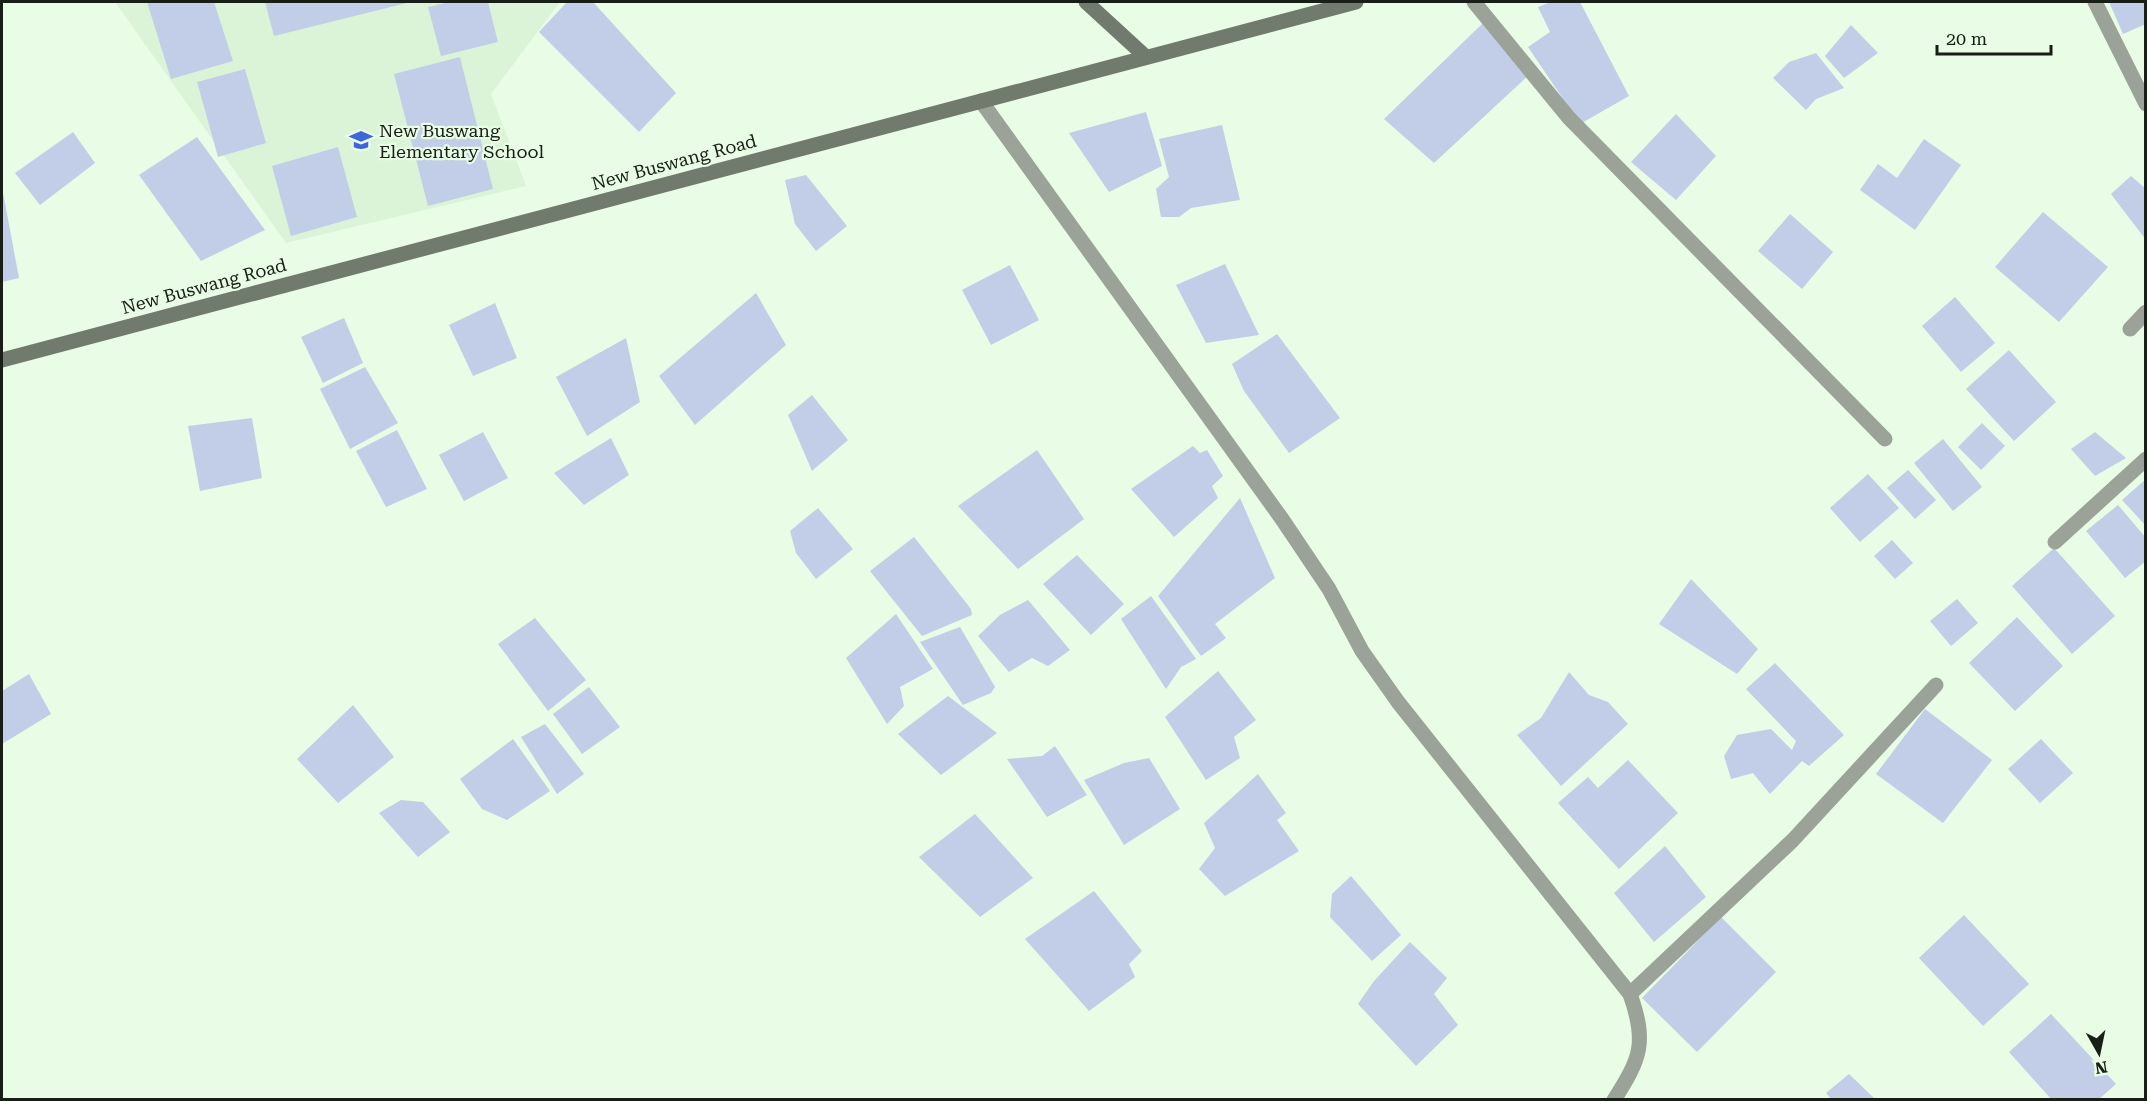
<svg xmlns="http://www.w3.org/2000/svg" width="2147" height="1101" font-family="'Roboto Serif',serif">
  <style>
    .built { fill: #dbf4d7 }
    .building { fill: #c2cee7 }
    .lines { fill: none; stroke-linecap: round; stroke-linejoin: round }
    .street { stroke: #9ba399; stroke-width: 15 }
    .secondary { stroke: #707b6d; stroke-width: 15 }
    .labels { text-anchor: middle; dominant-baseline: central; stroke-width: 4.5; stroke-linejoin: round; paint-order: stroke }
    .poi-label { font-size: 18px; fill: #181f17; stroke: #e9fce5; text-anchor: start }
    .street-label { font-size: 18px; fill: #181f17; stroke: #e9fce5 }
  </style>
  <rect width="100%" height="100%" fill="#e9fce5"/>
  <path class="built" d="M115 2H560L491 94 526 186 286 243Z"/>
  <g class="building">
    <path d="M147 2H214L233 61 171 79Z"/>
    <path d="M265 2H411L274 36Z"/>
    <path d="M449 2H488L498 42 441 56 428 7Z"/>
    <path d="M567 2H593L676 93 639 132 539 32Z"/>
    <path d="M1551 2H1580L1629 96 1580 124 1528 47 1550 32 1538 7Z"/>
    <path d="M2109 2H2146V24L2123 34Z"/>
    <path d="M1483 23 1530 74 1434 163 1384 119Z"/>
    <path d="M1851 25 1878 53 1844 78 1825 56Z"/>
    <path d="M1816 53 1844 88 1816 99 1806 110 1773 78 1789 62Z"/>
    <path d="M460 57 493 189 428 206 394 74Z"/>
    <path d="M245 69 266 143 218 157 197 82Z"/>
    <path d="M1146 112 1162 166 1109 192 1069 133Z"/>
    <path d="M1676 114 1716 156 1676 200 1631 162Z"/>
    <path d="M1222 125 1240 200 1191 208 1179 217H1161L1156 189 1169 177 1159 139Z"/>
    <path d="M73 132 95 163 40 205 15 173Z"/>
    <path d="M197 137 265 230 201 261 139 175Z"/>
    <path d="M1924 139 1961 165 1915 230 1860 190 1878 164 1897 178Z"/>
    <path d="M338 147 357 217 291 236 272 166Z"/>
    <path d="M806 175 847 226 816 251 795 224 785 180Z"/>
    <path d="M2131 176 2146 189V240L2111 194Z"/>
    <path d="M2 187 19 278 2 282Z"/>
    <path d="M2043 212 2108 267 2059 322 1995 267Z"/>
    <path d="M1790 214 1833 252 1802 289 1758 251Z"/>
    <path d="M1225 264 1259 335 1206 343 1176 285Z"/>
    <path d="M1010 265 1039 320 991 345 962 290Z"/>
    <path d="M756 293 786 345 695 425 659 376Z"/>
    <path d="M1955 297 1995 343 1961 372 1922 326Z"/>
    <path d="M495 303 517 358 473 376 449 325Z"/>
    <path d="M344 318 363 363 323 383 301 337Z"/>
    <path d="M1277 334 1340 418 1289 453 1244 391 1232 364Z"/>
    <path d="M626 338 640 402 587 436 556 377Z"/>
    <path d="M2009 350 2056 402 2014 441 1966 389Z"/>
    <path d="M365 367 398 423 350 449 320 389Z"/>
    <path d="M812 395 848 440 812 471 788 415Z"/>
    <path d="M252 418 262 478 200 491 188 426Z"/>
    <path d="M1982 423 2005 446 1981 470 1958 447Z"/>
    <path d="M397 430 427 489 386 507 356 451Z"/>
    <path d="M483 432 508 478 464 501 439 455Z"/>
    <path d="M2095 432 2126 458 2095 476 2071 449Z"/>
    <path d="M611 438 629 475 584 505 554 473Z"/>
    <path d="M1943 439 1982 487 1953 511 1914 463Z"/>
    <path d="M1193 446 1200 453 1207 450 1223 476 1212 486 1218 498 1174 537 1131 489Z"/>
    <path d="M1037 450 1084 519 1018 569 958 506Z"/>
    <path d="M1908 470 1936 500 1915 519 1887 488Z"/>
    <path d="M1868 474 1899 508 1860 542 1830 508Z"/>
    <path d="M2146 479V526L2122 500Z"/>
    <path d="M1240 498 1275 578 1215 624 1226 638 1201 656 1158 596Z"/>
    <path d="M2118 505 2146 538V561L2125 578 2086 531Z"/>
    <path d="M818 508 853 549 816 579 796 553 790 531Z"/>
    <path d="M914 537 971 609 972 615 922 636 870 571Z"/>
    <path d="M1892 540 1913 563 1895 579 1874 556Z"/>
    <path d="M2054 548 2115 616 2072 654 2012 586Z"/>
    <path d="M1077 555 1124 604 1091 635 1043 584Z"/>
    <path d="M1691 579 1758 649 1737 674 1659 624Z"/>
    <path d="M1151 596 1196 659 1181 667 1166 689 1121 619Z"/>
    <path d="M1957 599 1978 623 1951 646 1930 621Z"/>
    <path d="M1028 600 1070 650 1048 666 1032 658 1009 672 978 636 1000 615Z"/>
    <path d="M896 614 933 669 900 687 904 706 887 724 846 658Z"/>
    <path d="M2017 617 2063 666 2015 711 1969 663Z"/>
    <path d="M535 618 586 680 548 711 498 644Z"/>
    <path d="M960 627 995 687 991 693 963 705 920 642Z"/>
    <path d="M1775 663 1844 735 1809 766 1802 761 1770 794 1753 773 1731 779 1724 756 1737 735 1771 729 1792 750 1796 741 1746 689Z"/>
    <path d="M1218 671 1256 720 1234 737 1240 758 1206 780 1165 717Z"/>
    <path d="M1569 672 1589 695 1608 702 1628 724 1561 786 1517 735 1541 718Z"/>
    <path d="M29 674 51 714 2 744V691Z"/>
    <path d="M589 687 620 727 582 754 553 714Z"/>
    <path d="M948 696 997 733 941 775 898 734Z"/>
    <path d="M353 705 394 757 338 803 297 759Z"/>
    <path d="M1925 709 1992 760 1943 823 1876 774Z"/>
    <path d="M545 724 584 774 557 794 521 737Z"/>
    <path d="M513 739 550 791 507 820 482 809 460 779Z"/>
    <path d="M2041 739 2073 773 2040 803 2008 769Z"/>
    <path d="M1055 746 1087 795 1047 817 1007 759 1042 756Z"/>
    <path d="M1149 758 1180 809 1124 845 1084 780 1124 763Z"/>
    <path d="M1628 760 1678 813 1619 869 1558 803 1588 777 1598 788Z"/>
    <path d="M1258 774 1286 813 1277 820 1299 851 1225 896 1199 869 1215 848 1204 823Z"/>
    <path d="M401 800 423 802 450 832 418 857 379 813Z"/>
    <path d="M975 814 1033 878 980 917 919 857Z"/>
    <path d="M1665 846 1706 897 1654 942 1614 893Z"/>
    <path d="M1351 876 1401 935 1372 961 1330 917 1332 894Z"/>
    <path d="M1094 891 1142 951 1129 964 1135 977 1089 1011 1025 939Z"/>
    <path d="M1964 915 2029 984 1983 1026 1919 958Z"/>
    <path d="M1721 917 1776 972 1697 1052 1642 998Z"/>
    <path d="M1410 942 1447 978 1434 994 1458 1025 1416 1066 1358 1004 1374 981Z"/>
    <path d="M2051 1014 2116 1084 2098 1100H2052L2009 1052Z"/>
    <path d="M1849 1074 1876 1100H1832L1826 1093Z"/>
  </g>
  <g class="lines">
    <g class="street">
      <path d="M1474 2 1569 118 1885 439"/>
      <path d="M2095 2 2146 104"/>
      <path d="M981 101 1282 519 1329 589 1362 651 1398 702 1630 994C1647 1042 1641 1058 1614 1100"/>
      <path d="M2130 329 2146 312"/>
      <path d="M2055 542 2146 459"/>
      <path d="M1630 994 1793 840 1936 685"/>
    </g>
    <g class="secondary">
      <path d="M1086 2 1146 57"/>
      <path d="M2 360 1356 2"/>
    </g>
  </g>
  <defs>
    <g id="school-bare" transform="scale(1.8)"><path d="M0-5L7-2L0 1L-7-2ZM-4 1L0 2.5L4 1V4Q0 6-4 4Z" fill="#3b67d8" stroke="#e9fce5" stroke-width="2.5" paint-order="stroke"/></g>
  </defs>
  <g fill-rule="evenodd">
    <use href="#school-bare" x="361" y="140"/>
  </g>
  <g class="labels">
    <g class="poi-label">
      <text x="379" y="130">New Buswang<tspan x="379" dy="21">Elementary School</tspan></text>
    </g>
    <g class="street-label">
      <text transform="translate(674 162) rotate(-15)">New Buswang Road</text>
      <text transform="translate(204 286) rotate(-15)">New Buswang Road</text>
    </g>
  </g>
  <rect width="2147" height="1101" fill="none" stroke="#181f17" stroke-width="6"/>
  <g transform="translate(2099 1053) rotate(171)" stroke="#e9fce5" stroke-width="4.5" paint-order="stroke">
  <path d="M0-4.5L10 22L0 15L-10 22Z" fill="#181f17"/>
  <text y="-9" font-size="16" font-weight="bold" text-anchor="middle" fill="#181f17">N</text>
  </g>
  <path d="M1937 45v9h114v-9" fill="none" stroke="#181f17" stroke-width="3"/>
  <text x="1946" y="45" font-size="18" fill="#181f17" stroke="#e9fce5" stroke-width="4.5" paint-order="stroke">20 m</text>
</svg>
